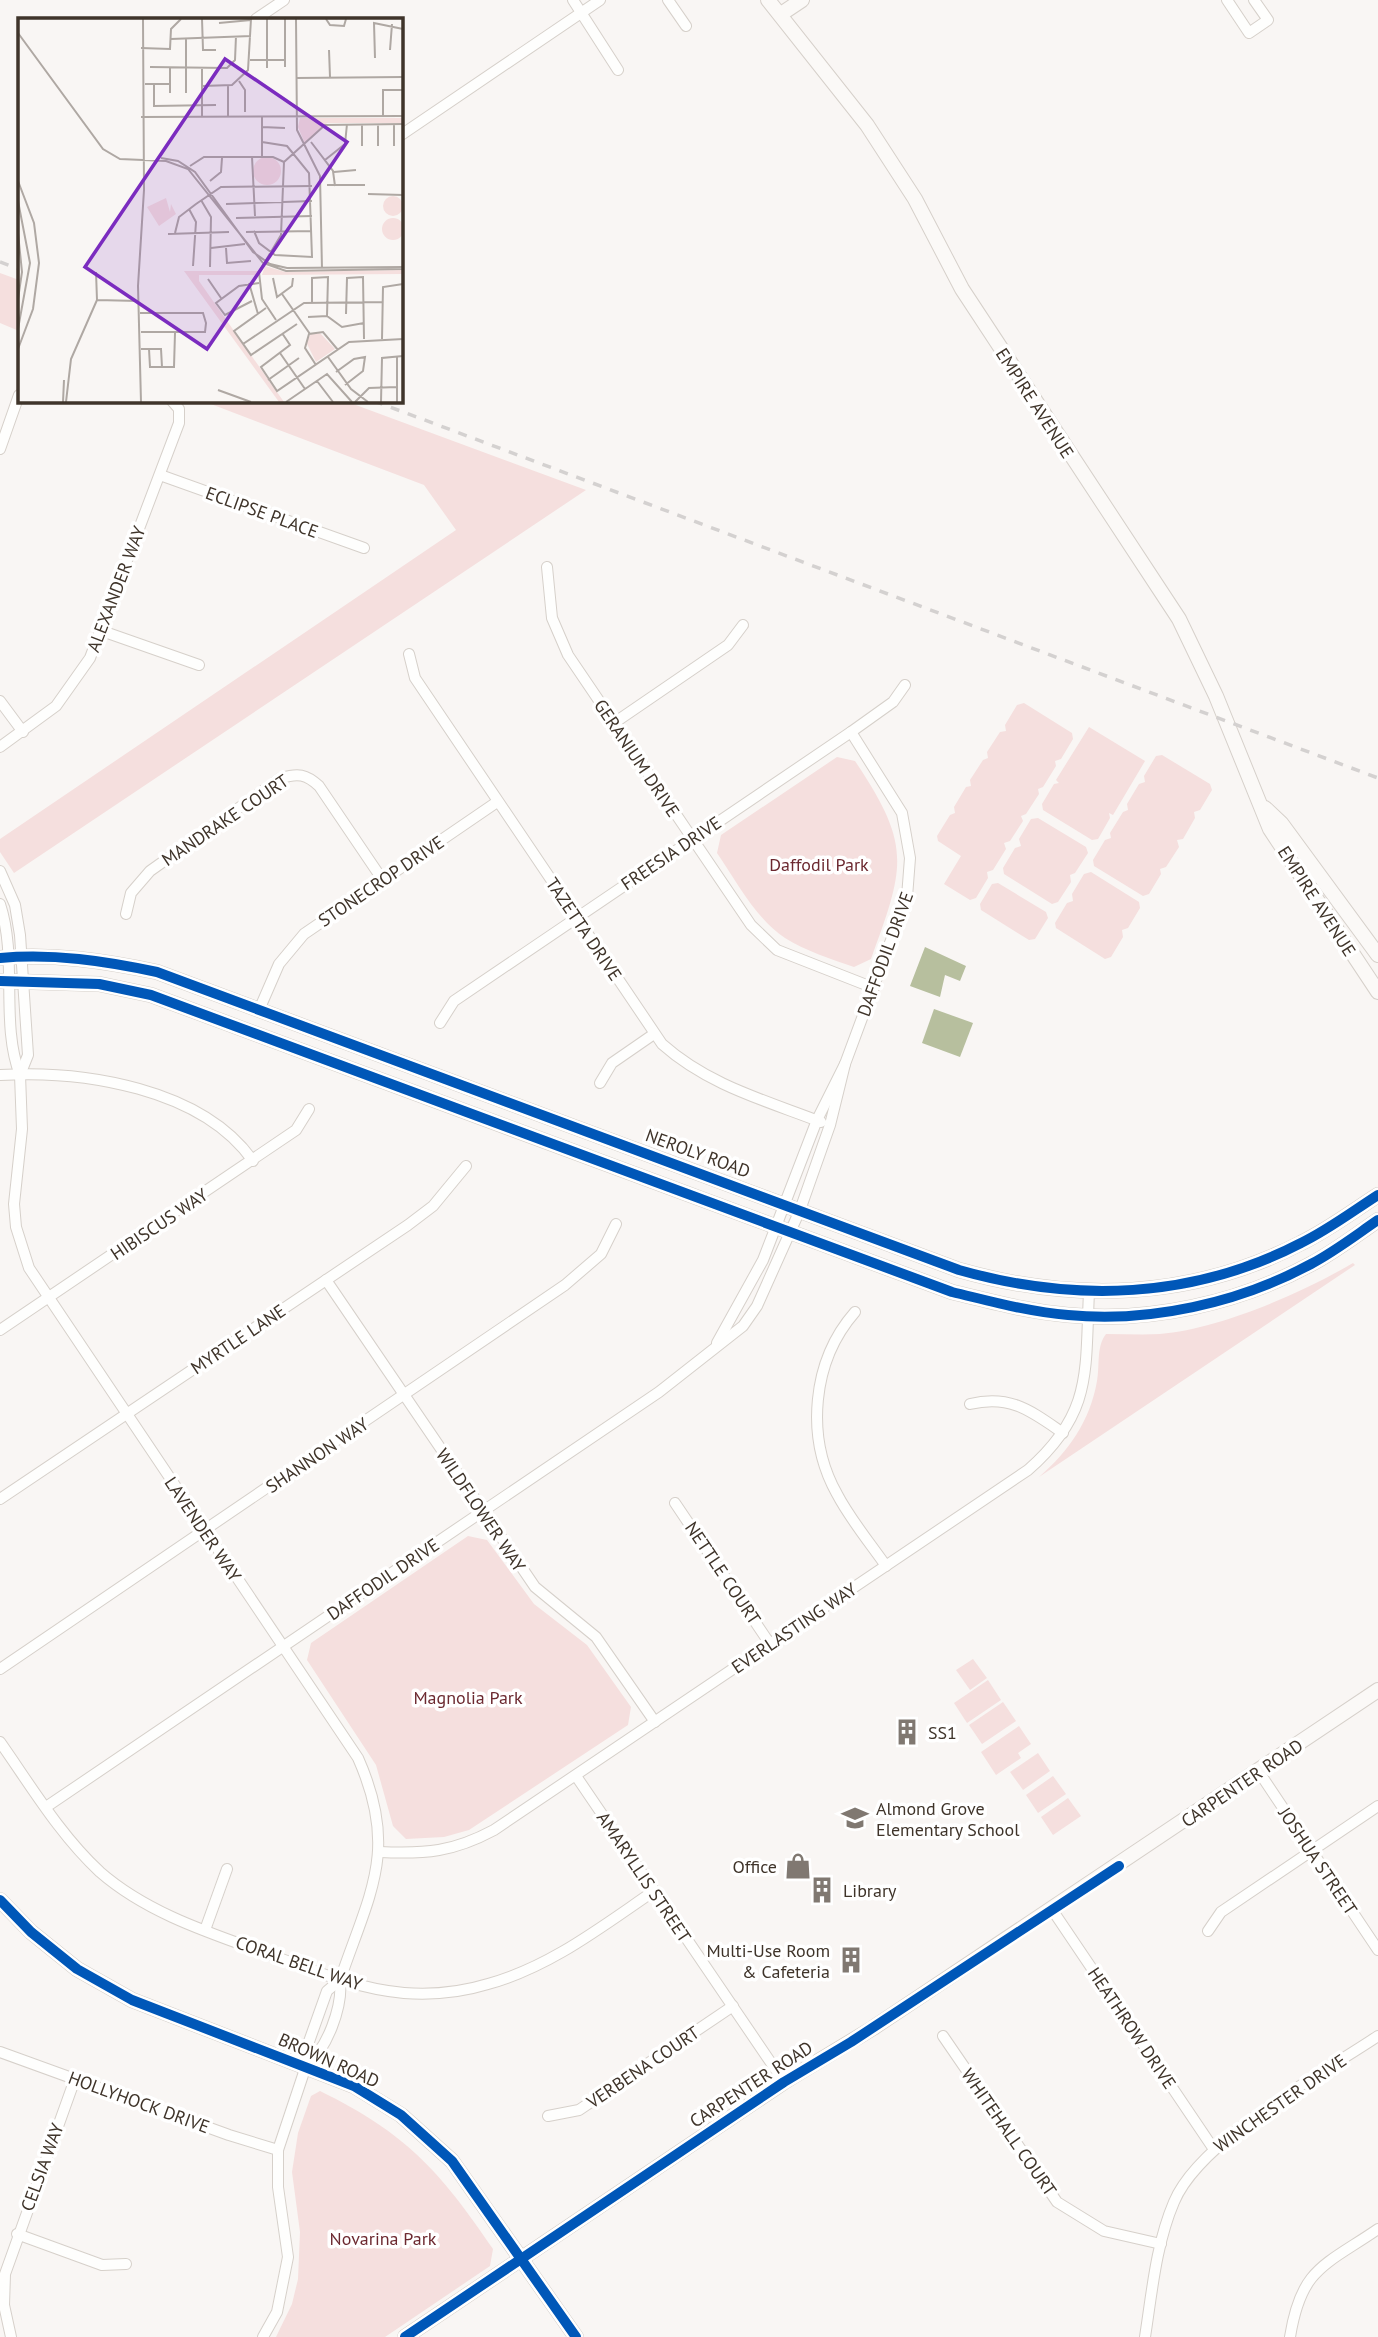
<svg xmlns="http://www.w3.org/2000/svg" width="1378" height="2337" font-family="'PT Sans',sans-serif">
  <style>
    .green { fill: #f5dfde }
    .water { fill: #b7bf9e }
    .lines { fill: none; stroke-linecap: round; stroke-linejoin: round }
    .street-casing { stroke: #d6d0ca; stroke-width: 12 }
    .secondary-casing { stroke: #d6d0ca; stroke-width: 16 }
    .street { stroke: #fefefd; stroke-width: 10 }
    .secondary { stroke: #fbf9f7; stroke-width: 14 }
    .rail { stroke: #d4d1d0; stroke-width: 3.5; stroke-dasharray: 9 9; stroke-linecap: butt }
    .cycleway-casing { stroke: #fff; stroke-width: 15 }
    .cycleway { stroke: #0057b8; stroke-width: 10 }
    .labels { text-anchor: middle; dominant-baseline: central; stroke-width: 7; stroke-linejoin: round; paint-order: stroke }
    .street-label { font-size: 18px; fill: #3f342a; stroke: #fff }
    .park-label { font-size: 18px; fill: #6c2930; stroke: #fff }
    .poi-label { font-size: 18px; fill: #3f342a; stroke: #fff; text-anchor: start }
    .inset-road { fill: none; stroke: #afa8a3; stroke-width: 2 }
    .view { fill: #7b2cbf; fill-opacity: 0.15; stroke: #7b2cbf; stroke-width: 3.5 }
    .inset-edge { fill: none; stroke: #3f342a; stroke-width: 3.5 }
  </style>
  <rect width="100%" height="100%" fill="#f9f6f4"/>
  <g class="green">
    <path d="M0 273 19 280V331L0 323Z"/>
    <path d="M203 401H345L586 490 14 873 0 852V839L456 530 424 485Z"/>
    <path d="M1024 703 1072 733 1073 739 1061 759 1055 761 1056 766 1043 787 1038 789 1039 794 1026 814 1021 816 1023 821 1010 841 1004 843 1006 849 993 870 987 872 988 878 976 898 970 900 944 884 961 856 938 841 937 836 950 815 955 813 954 807 966 787 971 786 970 780 983 760 988 758 987 752 1000 732 1006 731 1005 725 1017 705Z"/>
    <path d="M1089 727 1145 761 1113 815 1109 813 1110 818 1098 839 1092 840 1043 810 1042 804 1054 784 1059 783 1056 780Z"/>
    <path d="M1162 755 1210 784 1212 790 1200 810 1194 812 1195 818 1183 839 1177 840 1179 847 1166 867 1160 869 1161 874 1149 894 1143 896 1094 866 1093 860 1105 840 1111 838 1110 833 1123 812 1128 810 1127 804 1139 784 1145 782 1144 776 1156 756Z"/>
    <path d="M837 757 855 761C912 846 905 866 871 959L854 967C831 959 806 951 785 938 755 918 737 882 717 853L721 835Z"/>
    <path d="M1038 818 1086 847 1088 853 1075 873 1070 875 1071 882 1058 902 1052 904 1004 874 1003 868 1015 848 1021 846 1019 839 1031 819Z"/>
    <path d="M1091 872 1139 902 1140 908 1128 928 1122 930 1123 937 1111 957 1105 959 1056 928 1055 923 1067 903 1073 901 1072 894 1084 874Z"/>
    <path d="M998 883 1046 912 1048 918 1035 939 1029 940 981 910 980 904 992 884Z"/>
    <path d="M1353 1263 1355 1265 1039 1477C1069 1451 1090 1421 1097 1381 1100 1365 1096 1347 1106 1334 1124 1334 1143 1335 1160 1334 1220 1329 1302 1293 1353 1263Z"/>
    <path d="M468 1536 487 1540 534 1604 587 1645 631 1707 628 1725 469 1830 444 1837 406 1839 393 1826 376 1765 307 1660 311 1643Z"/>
    <path d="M973 1659 987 1678 970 1690 956 1670Z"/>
    <path d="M988 1680 1001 1700 967 1723 954 1703Z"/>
    <path d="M1003 1702 1016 1721 982 1744 969 1725Z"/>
    <path d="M1019 1726 1031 1744 1018 1753 1021 1758 996 1775 981 1752Z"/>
    <path d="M1038 1753 1050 1771 1023 1790 1010 1772Z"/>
    <path d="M1053 1776 1066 1794 1038 1813 1026 1795Z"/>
    <path d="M1068 1798 1081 1816 1053 1835 1041 1817Z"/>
    <path d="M320 2091C406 2133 440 2171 493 2249L490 2266 385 2337H276L292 2304 298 2279 300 2232 292 2172 298 2133 311 2096Z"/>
  </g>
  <g class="water">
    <path d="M925 947 966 966 960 981 945 975 940 997 910 986Z"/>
    <path d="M934 1009 973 1023 960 1057 922 1043Z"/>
  </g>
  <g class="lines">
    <g class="street-casing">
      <g id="street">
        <path d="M573 0 618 70"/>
        <path d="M668 0 686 26"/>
        <path d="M1227 0 1249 33 1268 20 1254 0"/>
        <path d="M256 19 284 0"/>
        <path d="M401 135 600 0"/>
        <path d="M0 449 19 395"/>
        <path d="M160 475 364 548"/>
        <path d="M547 567 552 618 568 655 751 925 777 950 874 988"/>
        <path d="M102 631 199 665"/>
        <path d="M409 654 415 678 662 1044C708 1085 764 1100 821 1122"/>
        <path d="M0 701 23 732"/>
        <path d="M614 723 728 645 743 625"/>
        <path d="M0 747 56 706 90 658 179 423V409L172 401"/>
        <path d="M0 871 15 905 20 935 28 1055 20 1075 22 1129 14 1204 16 1227 29 1268 358 1758C399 1850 370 1892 340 1980 343 2007 327 2049 306 2066"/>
        <path d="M0 904C18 959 0 1023 20 1075"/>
        <path d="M126 914 131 893 150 871 281 778C298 773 306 774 319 786L382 879"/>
        <path d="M259 1010 279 964 304 934 497 802"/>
        <path d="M440 1023 454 1001 851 732 893 702 905 685"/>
        <path d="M0 1075C83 1070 202 1088 253 1161"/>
        <path d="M600 1083 612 1063 654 1034"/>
        <path d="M326 1280 535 1587 596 1637 655 1722"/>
        <path d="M855 1312C812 1361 805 1437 837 1494 850 1519 870 1543 886 1566"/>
        <path d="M0 1330 296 1130 309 1109"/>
        <path d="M717 1343 763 1260 817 1120 845 1064 907 897 910 858 902 813 851 732"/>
        <path d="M970 1404C1010 1394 1031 1411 1063 1433"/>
        <path d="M0 1499 408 1225 433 1206 466 1166"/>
        <path d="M675 1503 770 1644"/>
        <path d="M0 1669 565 1285 601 1254 616 1224"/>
        <path d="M0 1742C31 1786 60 1835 100 1872 148 1914 213 1934 271 1955 314 1971 358 1989 404 1993 431 1995 462 1992 488 1984 550 1967 601 1927 654 1891"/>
        <path d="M1259 1772 1378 1950"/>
        <path d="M576 1776 784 2082"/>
        <path d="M46 1807 659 1392 743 1326 757 1306 800 1210 830 1125 845 1064"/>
        <path d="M380 1852C426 1854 453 1852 494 1830L1028 1470C1093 1413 1085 1372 1089 1292"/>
        <path d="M1051 1908 1213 2148"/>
        <path d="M205 1930 227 1869"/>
        <path d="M1208 1931 1221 1912 1378 1806"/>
        <path d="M943 2036 1057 2202 1104 2231 1161 2244"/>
        <path d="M0 2052 229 2135 278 2150"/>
        <path d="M548 2116 579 2110 733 2006"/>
        <path d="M17 2234 102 2265 126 2264"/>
        <path d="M11 2337 4 2305 5 2274 75 2079"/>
        <path d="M263 2337 277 2312 288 2257 278 2187V2150L306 2066V2050L327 1991 340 1980"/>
        <path d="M1145 2337C1152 2292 1156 2244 1174 2202 1199 2141 1321 2074 1378 2036"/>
        <path d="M1290 2337C1301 2268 1324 2266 1378 2229"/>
      </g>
    </g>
    <g class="secondary-casing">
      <g id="secondary">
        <path d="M768 0 867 125 915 199 962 289 1179 619 1216 696 1270 829 1378 992"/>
        <path d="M781 14 802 0"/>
        <path d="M1265 808 1281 823 1378 955"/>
        <path d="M0 958C53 953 105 961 157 972L959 1270C1075 1303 1193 1299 1301 1243 1328 1230 1353 1211 1378 1195"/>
        <path d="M0 981 99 984 151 995 952 1292C990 1301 1029 1312 1068 1315 1149 1323 1239 1303 1311 1264 1334 1252 1356 1235 1378 1220"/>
        <path d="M0 1900 31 1932 77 1969 132 2000 354 2086 401 2115 452 2161 576 2337"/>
        <path d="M405 2337 784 2082 873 2028 1378 1690"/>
      </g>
    </g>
    <use href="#street" class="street"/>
    <use href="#secondary" class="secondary"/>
    <g class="rail">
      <path d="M0 262 19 269"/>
      <path d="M374 401 1378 778"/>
    </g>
    <g class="cycleway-casing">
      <g id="cycleway">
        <path d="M0 958C53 953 105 961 157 972L959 1270C1075 1303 1193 1299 1301 1243 1328 1230 1353 1211 1378 1195"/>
        <path d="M0 981 99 984 151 995 952 1292C990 1301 1029 1312 1068 1315 1149 1323 1239 1303 1311 1264 1334 1252 1356 1235 1378 1220"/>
        <path d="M0 1900 31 1932 77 1969 132 2000 354 2086 401 2115 452 2161 576 2337"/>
        <path d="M405 2337 784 2082 851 2042 1119 1866"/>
      </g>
    </g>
    <use href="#cycleway" class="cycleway"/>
  </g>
  <defs>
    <g id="building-bare" transform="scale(2.1)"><path d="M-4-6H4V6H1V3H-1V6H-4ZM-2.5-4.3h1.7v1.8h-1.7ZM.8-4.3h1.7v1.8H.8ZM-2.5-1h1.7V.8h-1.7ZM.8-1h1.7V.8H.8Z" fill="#807871" stroke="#fff" stroke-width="2.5" paint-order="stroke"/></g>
    <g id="school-bare" transform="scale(2.1)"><path d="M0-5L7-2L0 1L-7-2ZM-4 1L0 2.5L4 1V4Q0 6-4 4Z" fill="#807871" stroke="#fff" stroke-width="2.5" paint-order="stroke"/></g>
    <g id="shop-bare" transform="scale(2.1)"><path d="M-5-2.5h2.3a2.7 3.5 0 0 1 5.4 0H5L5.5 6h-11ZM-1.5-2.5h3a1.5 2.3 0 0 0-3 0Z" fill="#807871" stroke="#fff" stroke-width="2.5" paint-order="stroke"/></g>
  </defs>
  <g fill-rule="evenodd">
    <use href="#building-bare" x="907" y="1732"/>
    <use href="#school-bare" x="855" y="1818"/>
    <use href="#shop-bare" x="798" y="1866"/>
    <use href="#building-bare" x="822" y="1890"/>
    <use href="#building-bare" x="851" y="1960"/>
  </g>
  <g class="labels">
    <g class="street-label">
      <text transform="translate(1035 403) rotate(57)">EMPIRE AVENUE</text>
      <text transform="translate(262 512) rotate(20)">ECLIPSE PLACE</text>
      <text transform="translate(116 589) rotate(-69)">ALEXANDER WAY</text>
      <text transform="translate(637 758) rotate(56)">GERANIUM DRIVE</text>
      <text transform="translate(225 820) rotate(-34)">MANDRAKE COURT</text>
      <text transform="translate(671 853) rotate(-34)">FREESIA DRIVE</text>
      <text transform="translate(381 881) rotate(-34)">STONECROP DRIVE</text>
      <text transform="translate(1317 901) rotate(57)">EMPIRE AVENUE</text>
      <text transform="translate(584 929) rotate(56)">TAZETTA DRIVE</text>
      <text transform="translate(885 954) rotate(-70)">DAFFODIL DRIVE</text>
      <text transform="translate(698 1153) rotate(20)">NEROLY ROAD</text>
      <text transform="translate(159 1224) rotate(-34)">HIBISCUS WAY</text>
      <text transform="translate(238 1339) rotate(-34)">MYRTLE LANE</text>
      <text transform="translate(317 1455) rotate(-34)">SHANNON WAY</text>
      <text transform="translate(481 1510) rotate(56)">WILDFLOWER WAY</text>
      <text transform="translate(203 1529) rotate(56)">LAVENDER WAY</text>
      <text transform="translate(723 1573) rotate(56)">NETTLE COURT</text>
      <text transform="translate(383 1579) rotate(-34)">DAFFODIL DRIVE</text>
      <text transform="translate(794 1628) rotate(-34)">EVERLASTING WAY</text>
      <text transform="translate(1242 1783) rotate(-34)">CARPENTER ROAD</text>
      <text transform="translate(1318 1861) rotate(56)">JOSHUA STREET</text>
      <text transform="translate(644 1877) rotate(56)">AMARYLLIS STREET</text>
      <text transform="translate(299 1963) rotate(19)">CORAL BELL WAY</text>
      <text transform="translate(1132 2028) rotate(56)">HEATHROW DRIVE</text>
      <text transform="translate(329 2060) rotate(24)">BROWN ROAD</text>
      <text transform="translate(643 2067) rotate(-34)">VERBENA COURT</text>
      <text transform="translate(751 2084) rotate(-33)">CARPENTER ROAD</text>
      <text transform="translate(139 2102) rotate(20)">HOLLYHOCK DRIVE</text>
      <text transform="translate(1280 2103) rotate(-35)">WINCHESTER DRIVE</text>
      <text transform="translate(1009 2132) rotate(55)">WHITEHALL COURT</text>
      <text transform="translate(42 2167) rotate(-70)">CELSIA WAY</text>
    </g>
    <g class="park-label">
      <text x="819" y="864">Daffodil Park</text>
      <text x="468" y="1697">Magnolia Park</text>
      <text x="383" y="2238">Novarina Park</text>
    </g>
    <g class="poi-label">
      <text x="928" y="1732">SS1</text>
      <text x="876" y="1808">Almond Grove<tspan x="876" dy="21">Elementary School</tspan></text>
      <text x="777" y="1866" text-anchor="end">Office</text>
      <text x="843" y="1890">Library</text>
      <text x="830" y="1950" text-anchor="end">Multi-Use Room<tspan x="830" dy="21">&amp; Cafeteria</tspan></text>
    </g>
  </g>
  <g transform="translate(18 18)">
    <rect width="385" height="385" fill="#f9f6f4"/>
    <path d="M385 100V105H309L287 126 280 109 282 100ZM235 153a14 14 0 1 1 28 0a14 14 0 1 1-28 0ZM365 188a10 10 0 1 1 20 0a10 10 0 1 1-20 0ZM148 180 152 194 153 186 158 196 141 208 129 189ZM364 211a11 11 0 1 1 22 0a11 11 0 1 1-22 0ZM247 248 267 254 385 252V256L244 257ZM166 253H240V257H181V263L266 384H261ZM302 315 317 331 298 344 288 324 293 316Z" fill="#f5dfde"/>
    <path class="inset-road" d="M184 1 185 32H198M278 1 279 112 302 158 304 251M308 1 312 7 326 8 328 1M201 5 233 2M0 15 85 131 102 141 148 143 170 151 245 245 268 253 385 251M153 21 233 18M123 30 152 31 153 11 163 1M311 32 312 59M372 32 374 6M357 40 356 5 385 11M232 42H267M132 49 209 50 217 42 218 18M267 49V1M249 50V1M278 60 385 59M221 63 227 72V94M127 66H152M136 66V88L198 87M184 68 214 67 230 52 233 1M210 68V99M152 75V50M168 75V21M184 98V50M365 98V72H385M123 99 385 98M244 99V139M344 106V128M360 106V128M376 106V128M244 109 267 110M293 124 315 153 317 168M234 139 237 198M143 140 160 143 177 154 235 234 252 246 269 250 385 249M307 142 327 126 329 106M172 148 186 139H255L266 144M316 154 338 152M0 163 16 205 21 245 15 291 0 331M192 163 203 154 204 140M309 167H347M350 176 385 177M183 182 193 199 192 249M0 183 12 245 0 311M178 186 203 169 294 168M208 186 294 183M171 191 178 204 175 248M218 200 294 198M236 213 241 225 257 237 294 239 291 155 269 128 244 124M228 214 294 213M0 215 4 254 0 281M157 215 161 199 178 186M150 216 211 214M193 230 227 226M208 230 209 245 233 243M255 260 259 279 274 268 275 260M190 261 203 280M231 265 240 296M264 276 292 316M79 282 120 283M234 283 207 297 198 285 221 268 241 265M294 284V260L310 259 309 298M248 290 216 313 233 337 279 306M122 295H185L188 305 187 314H123M328 296 329 260 345 259 346 321M290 299 309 298 324 309 346 305M258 302 244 281 241 254 263 217 266 144 307 107 385 106M264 315 272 327 243 349 259 373 331 324 385 321M364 321 365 269 385 266M225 326 286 285 364 284M123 331H143L144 349H156L157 315M131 331 132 349H144M262 335 287 371M310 339 333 371 350 384M298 347 287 330 291 316 305 314 320 332M318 354 336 341 347 339 345 353 327 367M250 362 281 340M299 363 315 384M200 372 233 384M45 384 46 362M48 384 53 341 79 282 78 254M123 384 120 268 126 172 125 1M268 384 309 356 334 384M337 384 351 370 379 369M363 384 364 340 385 338M379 384V338"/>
    <path class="view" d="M207 41 329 124 189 331 67 249Z"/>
    <rect width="385" height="385" class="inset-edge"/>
  </g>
</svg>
